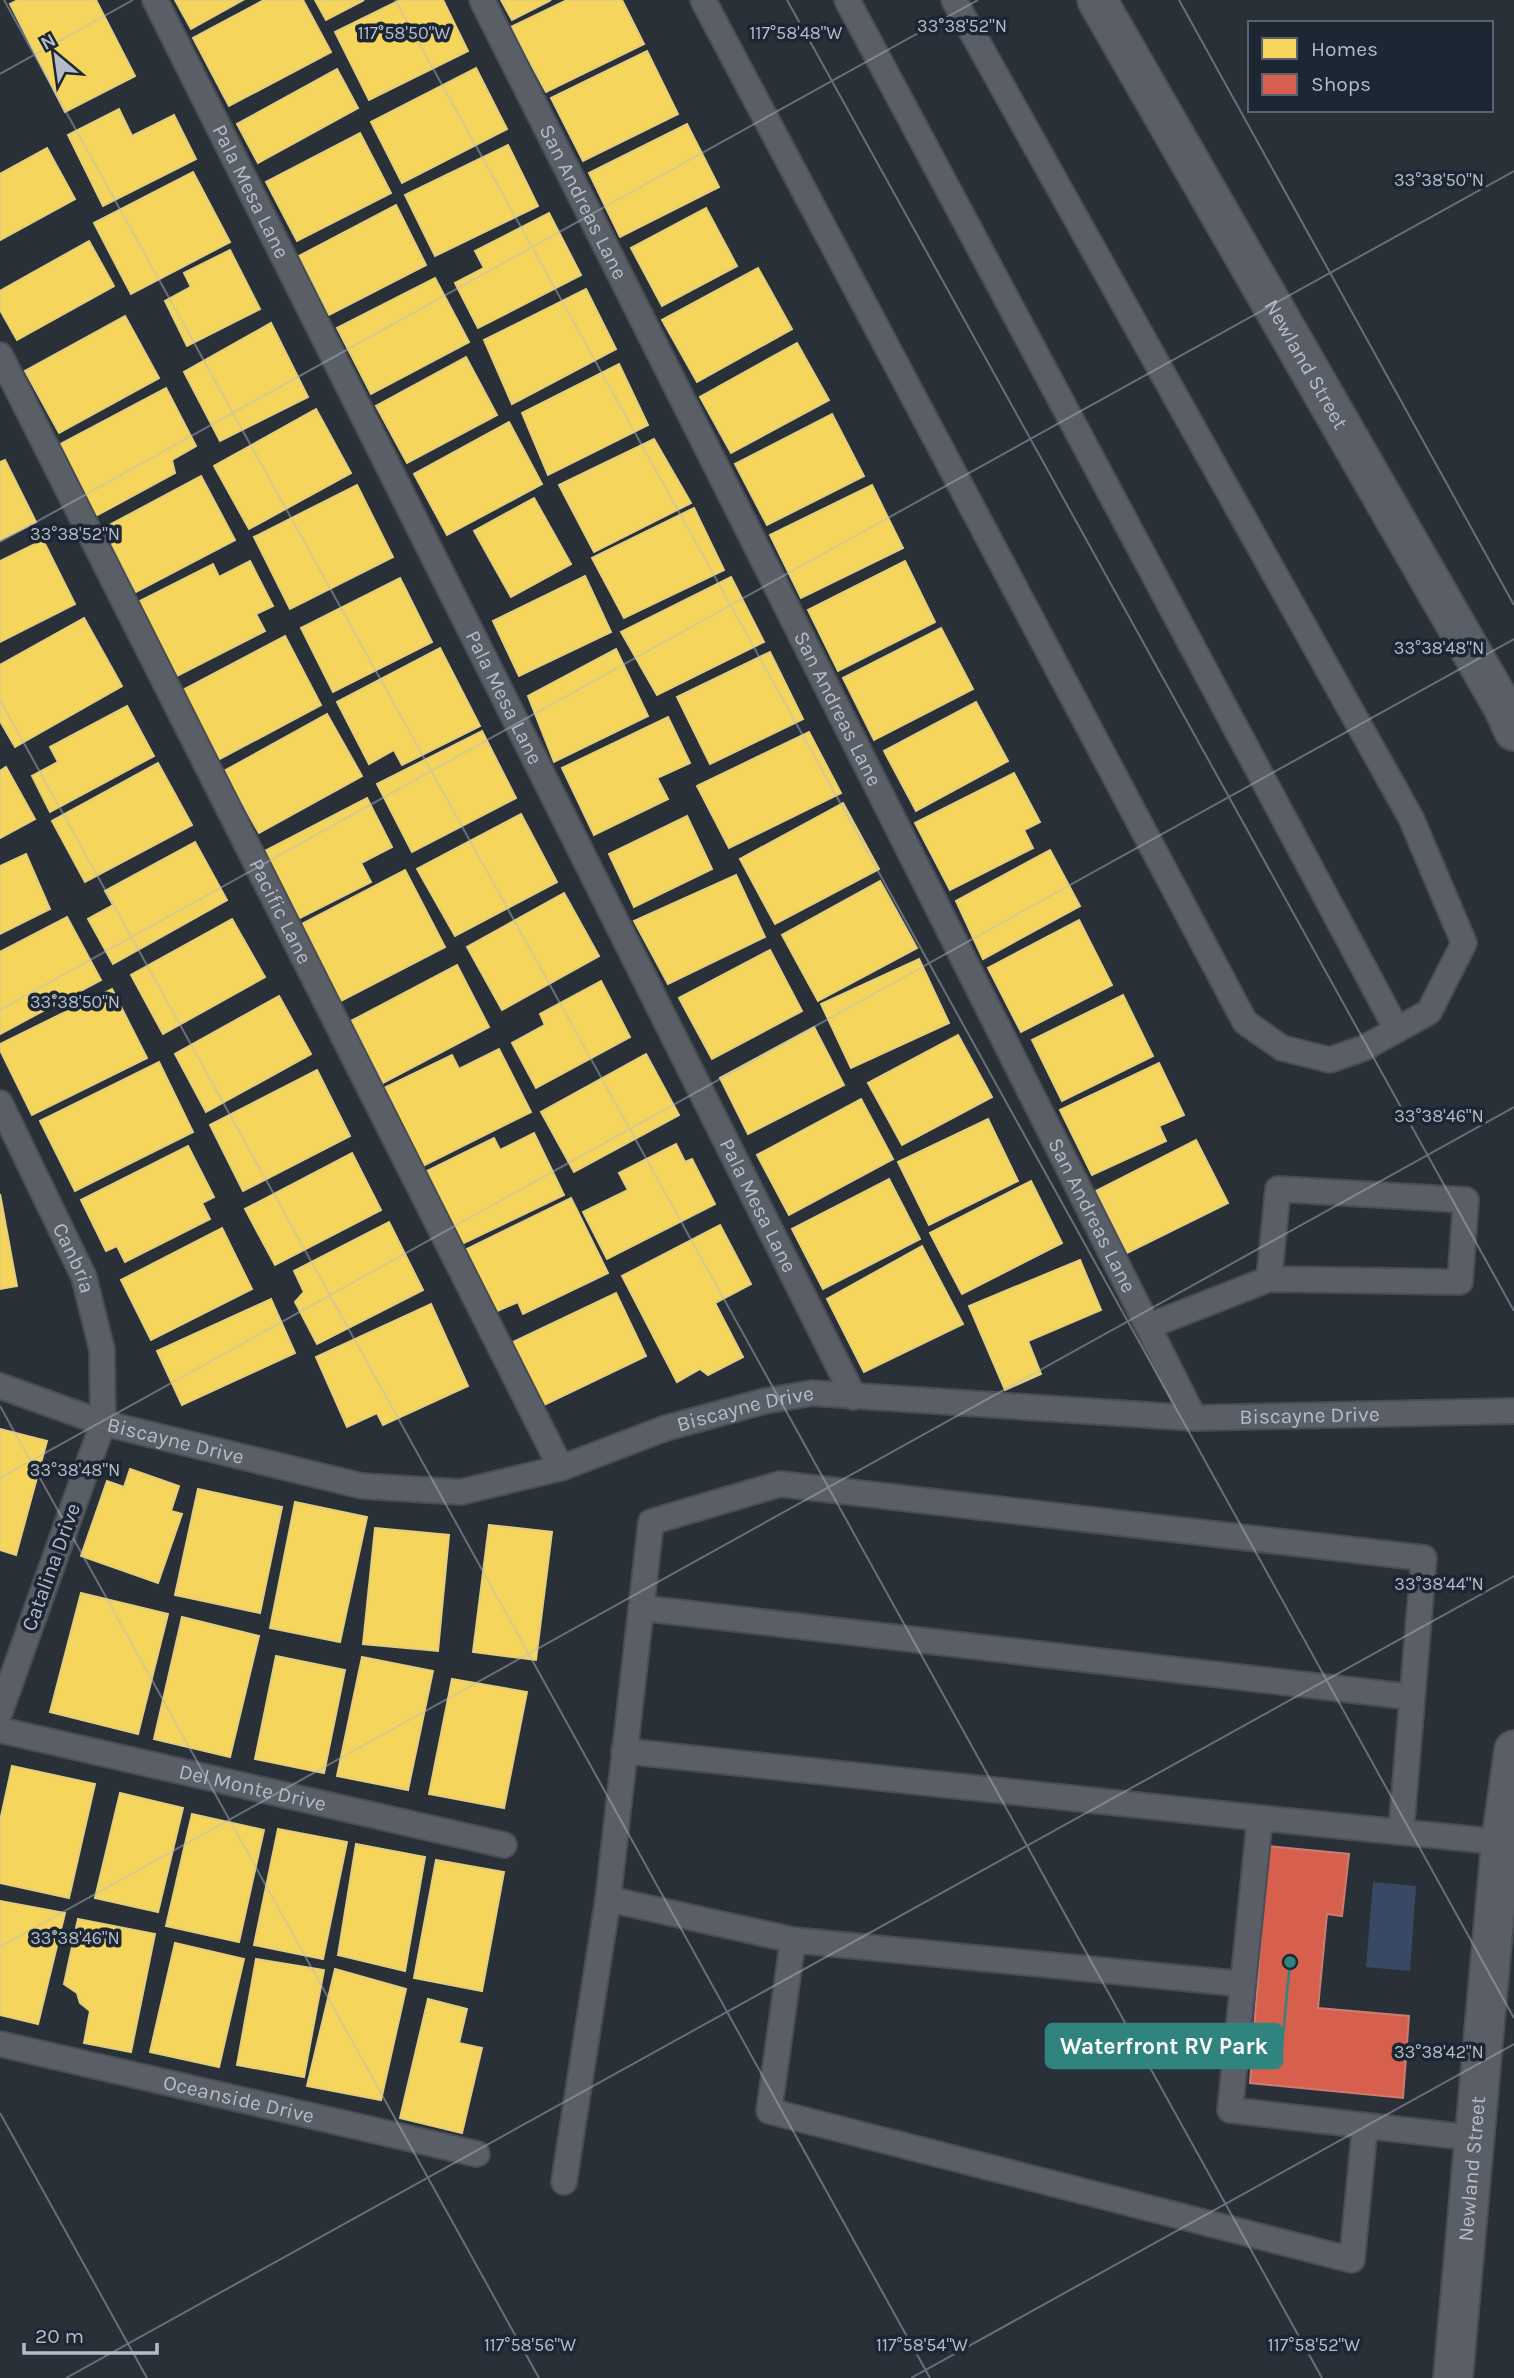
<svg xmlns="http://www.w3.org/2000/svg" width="1514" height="2378" font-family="Karla,sans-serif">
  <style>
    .water { fill: #384963 }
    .homes { fill: #f6d55c; stroke: #e2ce7d; stroke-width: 2 }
    .shops { fill: #d6604d; stroke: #cc7c72; stroke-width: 2 }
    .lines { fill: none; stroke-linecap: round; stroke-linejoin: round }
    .service-casing { stroke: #484c53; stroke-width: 28 }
    .tertiary-casing { stroke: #484c53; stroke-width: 42 }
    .service { stroke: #5a5e66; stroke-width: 24 }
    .tertiary { stroke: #5a5e66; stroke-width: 38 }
    .ticks { fill: none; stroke: #b4bcc9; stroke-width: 2; stroke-opacity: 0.45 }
    .labels { text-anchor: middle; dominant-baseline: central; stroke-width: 7; stroke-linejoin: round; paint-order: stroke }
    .street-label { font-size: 21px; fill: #b4bcc9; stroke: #1d2633 }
    .ticks-label { font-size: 18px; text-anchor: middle; fill: #b4bcc9; stroke: #1d2633; stroke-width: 7; stroke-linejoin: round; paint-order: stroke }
    .leader { fill: none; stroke: #308480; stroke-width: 2.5 }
    .callout-dot { fill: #308480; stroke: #1d2633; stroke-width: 2.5 }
    .callout { fill: #308480; stroke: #308480; stroke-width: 2.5 }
    .callout-label { font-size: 23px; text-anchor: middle; font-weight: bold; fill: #fff }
  </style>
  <rect width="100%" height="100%" fill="#2a3038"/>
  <path class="water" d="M1373 1882 1416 1886 1410 1971 1366 1967Z"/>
  <g class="homes">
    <path d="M18 0H96L135 76 65 112 10 4Z"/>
    <path d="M175 0H243L191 29Z"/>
    <path d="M264 0H303L331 52 229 106 193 38Z"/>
    <path d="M315 0H364L326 20Z"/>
    <path d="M400 0H443L468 51 369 100 335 32Z"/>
    <path d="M501 0H551L512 20Z"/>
    <path d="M567 0H622L644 44 546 92 511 27Z"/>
    <path d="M647 51 678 114 583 161 551 98Z"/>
    <path d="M476 68 507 129 402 183 371 122Z"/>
    <path d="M337 69 358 108 258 163 237 124Z"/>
    <path d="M119 109 132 136 174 115 196 159 103 206 68 135Z"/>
    <path d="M687 124 719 187 620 237 589 173Z"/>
    <path d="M360 133 391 193 297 241 266 182Z"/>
    <path d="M508 145 538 206 435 256 405 195Z"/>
    <path d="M47 148 75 199 0 240V174Z"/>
    <path d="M193 172 230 242 131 294 94 223Z"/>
    <path d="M396 205 426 265 329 315 299 256Z"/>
    <path d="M706 208 737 266 662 306 631 248Z"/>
    <path d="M549 213 581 275 478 328 455 283 484 268 475 251Z"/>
    <path d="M89 241 114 286 17 340 0 310V291Z"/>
    <path d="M230 250 260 309 187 346 165 301 191 287 184 273Z"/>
    <path d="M758 268 792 329 697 382 662 320Z"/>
    <path d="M435 278 469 342 371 394 337 328Z"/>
    <path d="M586 289 616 349 512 404 484 340Z"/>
    <path d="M125 316 159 378 59 433 25 371Z"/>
    <path d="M271 323 308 397 220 441 184 372Z"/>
    <path d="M797 343 829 400 731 453 700 397Z"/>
    <path d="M466 357 497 415 407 463 376 406Z"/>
    <path d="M619 364 648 425 548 475 522 413Z"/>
    <path d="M166 388 196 446 172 460 175 473 92 518 55 447Z"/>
    <path d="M316 409 351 473 249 529 214 466Z"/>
    <path d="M832 414 864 476 767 525 735 464Z"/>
    <path d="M509 422 542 484 447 535 414 474Z"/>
    <path d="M654 439 691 503 594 552 559 485Z"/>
    <path d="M5 460 36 522 0 540V462Z"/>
    <path d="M201 476 235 540 136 592 102 529Z"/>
    <path d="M357 485 393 557 290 609 254 537Z"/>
    <path d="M872 485 903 548 801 598 770 535Z"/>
    <path d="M534 498 571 564 511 597 474 531Z"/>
    <path d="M694 508 724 570 624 618 592 558Z"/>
    <path d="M43 540 75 604 0 642V561Z"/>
    <path d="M250 561 273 606 256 614 265 631 177 676 138 602 213 564 219 577Z"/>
    <path d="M905 561 935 622 838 671 808 610Z"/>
    <path d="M585 576 611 632 519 676 493 621Z"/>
    <path d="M731 577 764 642 657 695 621 632Z"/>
    <path d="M400 578 432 642 333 692 301 628Z"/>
    <path d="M84 618 122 686 15 747 0 721V665Z"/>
    <path d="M941 628 973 689 874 740 843 678Z"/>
    <path d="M285 636 321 705 218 760 181 691Z"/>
    <path d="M440 648 480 726 402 765 394 750 369 764 337 702Z"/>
    <path d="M616 649 648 716 554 762 528 696Z"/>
    <path d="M770 652 803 719 710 764 677 697Z"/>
    <path d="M976 702 1008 761 916 811 884 751Z"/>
    <path d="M127 706 154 756 50 812 32 776 58 762 50 747Z"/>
    <path d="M327 714 362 776 259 833 224 771Z"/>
    <path d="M668 717 690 763 657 778 668 799 594 835 562 768Z"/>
    <path d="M482 731 516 798 412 852 377 784Z"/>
    <path d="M809 732 841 793 729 848 697 786Z"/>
    <path d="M158 763 192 825 85 882 52 821Z"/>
    <path d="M6 767 35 819 0 838V771Z"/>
    <path d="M1014 773 1040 822 1024 830 1033 848 950 890 915 823Z"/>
    <path d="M367 798 392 847 361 863 371 882 298 919 263 852Z"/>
    <path d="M843 803 879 869 775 924 740 859Z"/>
    <path d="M521 814 557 882 455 936 417 869Z"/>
    <path d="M687 816 712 869 634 907 609 854Z"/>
    <path d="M195 842 227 900 113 964 88 919 113 905 105 891Z"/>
    <path d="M1050 850 1080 906 983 959 956 901Z"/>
    <path d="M26 854 50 909 0 934V866Z"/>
    <path d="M405 870 445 947 339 1002 300 925Z"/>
    <path d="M736 875 765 937 668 984 634 921Z"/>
    <path d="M880 881 917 948 818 1001 782 935Z"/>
    <path d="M564 893 599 956 502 1010 467 947Z"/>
    <path d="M67 917 101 980 0 1034V952Z"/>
    <path d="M232 919 265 977 163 1034 131 975Z"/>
    <path d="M1079 920 1112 985 1021 1032 988 968Z"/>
    <path d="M770 950 802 1011 712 1059 679 998Z"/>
    <path d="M919 959 949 1023 851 1068 821 1004Z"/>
    <path d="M457 965 489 1027 383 1083 351 1021Z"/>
    <path d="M601 981 630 1037 536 1088 512 1043 545 1025 540 1014Z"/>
    <path d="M112 989 147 1058 32 1115 0 1050V1044Z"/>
    <path d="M1123 995 1153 1056 1062 1101 1032 1040Z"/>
    <path d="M279 996 311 1054 206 1112 175 1054Z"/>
    <path d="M814 1027 844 1085 748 1134 720 1078Z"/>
    <path d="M958 1035 992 1097 902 1145 868 1083Z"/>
    <path d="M499 1049 531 1112 423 1166 384 1088 452 1055 459 1069Z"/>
    <path d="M646 1054 679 1115 574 1172 541 1112Z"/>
    <path d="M159 1062 193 1132 75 1191 40 1121Z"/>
    <path d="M1159 1063 1184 1115 1159 1126 1166 1141 1092 1175 1060 1110Z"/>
    <path d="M317 1070 350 1136 243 1191 210 1125Z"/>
    <path d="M861 1099 893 1159 789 1215 757 1155Z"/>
    <path d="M988 1119 1018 1181 929 1225 898 1162Z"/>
    <path d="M534 1133 564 1195 462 1244 427 1171 494 1138 500 1150Z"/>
    <path d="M1196 1140 1228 1203 1127 1253 1096 1191Z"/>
    <path d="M676 1144 685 1162 692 1159 715 1204 607 1259 583 1212 628 1190 619 1173Z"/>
    <path d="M188 1146 214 1197 202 1203 210 1219 125 1262 117 1246 106 1251 81 1200Z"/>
    <path d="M352 1153 381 1210 275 1265 245 1209Z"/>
    <path d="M889 1179 920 1239 823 1289 792 1229Z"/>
    <path d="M1031 1181 1062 1243 962 1294 930 1233Z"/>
    <path d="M0 1194 17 1286 0 1289Z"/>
    <path d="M571 1198 608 1273 523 1314 518 1302 495 1312 465 1250Z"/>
    <path d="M389 1222 423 1290 317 1344 295 1302 304 1292 294 1271Z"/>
    <path d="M720 1225 751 1284 715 1303 743 1357 708 1375 700 1369 677 1382 622 1276Z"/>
    <path d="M222 1228 252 1289 151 1340 121 1280Z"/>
    <path d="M922 1246 963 1324 864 1372 827 1299Z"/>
    <path d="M1080 1260 1101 1310 1028 1341 1041 1374 1005 1390 969 1306Z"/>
    <path d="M616 1293 646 1356 542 1406 511 1343Z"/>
    <path d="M271 1299 295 1353 182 1405 157 1351Z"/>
    <path d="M431 1304 468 1386 383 1425 377 1413 347 1427 316 1357Z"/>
    <path d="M0 1429 47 1441 16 1555 0 1550Z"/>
    <path d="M130 1469 179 1486 171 1511 182 1514 158 1583 81 1556 107 1481 124 1487Z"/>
    <path d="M198 1489 282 1507 260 1613 175 1595Z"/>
    <path d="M295 1502 367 1517 340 1642 270 1628Z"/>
    <path d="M489 1525 552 1532 536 1660 473 1652Z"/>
    <path d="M375 1528 449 1535 438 1651 363 1644Z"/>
    <path d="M81 1593 168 1614 138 1734 50 1712Z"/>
    <path d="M182 1617 259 1636 230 1757 154 1739Z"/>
    <path d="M276 1656 345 1670 324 1773 255 1759Z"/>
    <path d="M362 1657 433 1671 408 1790 337 1776Z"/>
    <path d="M452 1679 527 1692 504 1808 429 1794Z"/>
    <path d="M12 1766 95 1784 69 1898 0 1883V1821Z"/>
    <path d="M120 1793 183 1808 158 1912 95 1898Z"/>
    <path d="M192 1814 264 1830 239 1942 166 1926Z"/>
    <path d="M278 1829 347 1842 323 1959 254 1945Z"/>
    <path d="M356 1844 425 1857 405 1971 338 1955Z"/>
    <path d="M436 1860 504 1872 482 1991 414 1978Z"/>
    <path d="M0 1901 65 1913 38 2024 0 2015Z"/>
    <path d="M78 1919 155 1934 131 2052 84 2043 90 2011 80 2003 77 1993 64 1984Z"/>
    <path d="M175 1943 244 1959 219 2067 150 2052Z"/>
    <path d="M256 1959 324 1970 304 2077 237 2065Z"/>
    <path d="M335 1969 406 1989 381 2100 307 2086Z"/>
    <path d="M428 1999 467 2009 459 2043 482 2048 462 2133 400 2118Z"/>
  </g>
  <path class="shops" d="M1268 1846 1349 1854 1342 1916 1327 1914 1318 2008 1409 2016 1403 2098 1250 2083Z"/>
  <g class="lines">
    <g class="service-casing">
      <g id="service">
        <path id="s1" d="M155 0 854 1397"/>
        <path id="s2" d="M482 0 1194 1418"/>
        <path d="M703 0 1245 1022 1282 1048 1330 1060 1364 1048 1429 1012 1464 943 1411 818 954 0"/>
        <path d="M847 0 1397 1030"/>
        <path id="s3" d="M0 355 561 1468"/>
        <path id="s4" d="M0 1103 84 1277 102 1350 103 1423 0 1712"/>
        <path d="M1149 1326 1269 1279 1460 1282 1466 1200 1278 1189 1269 1279"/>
        <path id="s5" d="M0 1386 103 1423 362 1486 461 1492 561 1468 666 1428 765 1401 812 1393 1194 1418 1514 1411"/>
        <path d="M641 1608 1412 1697"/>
        <path id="s6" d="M0 1730 504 1845"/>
        <path d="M624 1751 1260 1818"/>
        <path d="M793 1940 1243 1984"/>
        <path id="s7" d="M0 2044 477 2154"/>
        <path d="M1365 2126 1352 2260 769 2111 793 1940 608 1899 651 1522 780 1484 1424 1558 1401 1832"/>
        <path d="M1474 2138 1230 2110 1260 1818 1501 1842"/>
        <path d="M564 2182 608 1899"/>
      </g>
    </g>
    <g class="tertiary-casing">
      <g id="tertiary">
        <path id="s8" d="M1097 0 1503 707 1514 731"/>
        <path id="s9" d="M1453 2378 1501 1842 1514 1750"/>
      </g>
    </g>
    <use href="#service" class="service"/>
    <use href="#tertiary" class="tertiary"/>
  </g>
  <path class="ticks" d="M4 0 1322 2378M395 0 1514 2018M787 0 1514 1311M1179 0 1514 605M0 74 133 0M0 542 978 0M0 700 930 2378M0 1010 1514 171M0 1406 539 2378M0 1478 1514 639M0 1947 1514 1107M0 2113 147 2378M66 2378 1514 1576M911 2378 1514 2044"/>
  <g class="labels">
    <g class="street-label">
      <text stroke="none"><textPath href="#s1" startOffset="214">Pala Mesa Lane</textPath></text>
      <text stroke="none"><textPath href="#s2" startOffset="226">San Andreas Lane</textPath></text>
      <text stroke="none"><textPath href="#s8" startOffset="420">Newland Street</textPath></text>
      <text stroke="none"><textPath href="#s1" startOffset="780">Pala Mesa Lane</textPath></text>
      <text stroke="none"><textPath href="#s2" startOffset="793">San Andreas Lane</textPath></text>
      <text stroke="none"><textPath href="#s3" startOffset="623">Pacific Lane</textPath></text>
      <text stroke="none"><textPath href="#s1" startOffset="1348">Pala Mesa Lane</textPath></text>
      <text stroke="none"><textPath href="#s2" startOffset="1360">San Andreas Lane</textPath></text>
      <text stroke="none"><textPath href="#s4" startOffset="172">Canbria</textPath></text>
      <text stroke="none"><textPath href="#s5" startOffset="772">Biscayne Drive</textPath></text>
      <text stroke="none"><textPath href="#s5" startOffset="1339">Biscayne Drive</textPath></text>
      <text stroke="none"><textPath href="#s5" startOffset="184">Biscayne Drive</textPath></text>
      <text transform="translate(51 1567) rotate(-70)">Catalina Drive</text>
      <text stroke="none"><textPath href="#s6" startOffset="259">Del Monte Drive</textPath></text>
      <text stroke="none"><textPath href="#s7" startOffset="245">Oceanside Drive</textPath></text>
      <text stroke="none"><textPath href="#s9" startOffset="210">Newland Street</textPath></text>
    </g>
  </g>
  <g class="ticks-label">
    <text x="962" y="32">33°38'52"N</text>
    <text x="404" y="39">117°58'50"W</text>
    <text x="796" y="39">117°58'48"W</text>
    <text x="1439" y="186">33°38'50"N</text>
    <text x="75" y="540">33°38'52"N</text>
    <text x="1439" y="654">33°38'48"N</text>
    <text x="75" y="1008">33°38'50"N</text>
    <text x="1439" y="1122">33°38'46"N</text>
    <text x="75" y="1476">33°38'48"N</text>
    <text x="1439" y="1590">33°38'44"N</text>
    <text x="75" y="1944">33°38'46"N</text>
    <text x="1439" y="2058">33°38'42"N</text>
    <text x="530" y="2351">117°58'56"W</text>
    <text x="922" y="2351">117°58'54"W</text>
    <text x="1314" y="2351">117°58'52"W</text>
  </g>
  <path class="leader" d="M1290 1962L1282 2046"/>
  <circle class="callout-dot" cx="1290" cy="1962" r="7"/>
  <rect class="callout" x="1046" y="2024" width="236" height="44" rx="7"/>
  <g class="callout-label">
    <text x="1164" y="2054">Waterfront RV Park</text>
  </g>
  <rect x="1248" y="21" width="245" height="91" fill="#1d2633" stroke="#59626f" stroke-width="2"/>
  <rect x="1262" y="38" width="35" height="21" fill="#f6d55c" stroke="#59626f" stroke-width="2"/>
  <text x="1311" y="56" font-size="21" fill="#b4bcc9">Homes</text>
  <rect x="1262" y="74" width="35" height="21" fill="#d6604d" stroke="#59626f" stroke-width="2"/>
  <text x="1311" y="91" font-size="21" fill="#b4bcc9">Shops</text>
  <g transform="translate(56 56) rotate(331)" stroke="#1d2633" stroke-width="5" paint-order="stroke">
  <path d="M0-5L12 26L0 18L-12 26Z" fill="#b4bcc9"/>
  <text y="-10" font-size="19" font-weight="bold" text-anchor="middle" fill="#b4bcc9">N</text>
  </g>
  <path d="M24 2343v10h133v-10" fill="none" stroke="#b4bcc9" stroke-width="3.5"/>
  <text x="35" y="2343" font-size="21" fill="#b4bcc9" stroke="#1d2633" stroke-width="5" paint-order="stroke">20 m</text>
</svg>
